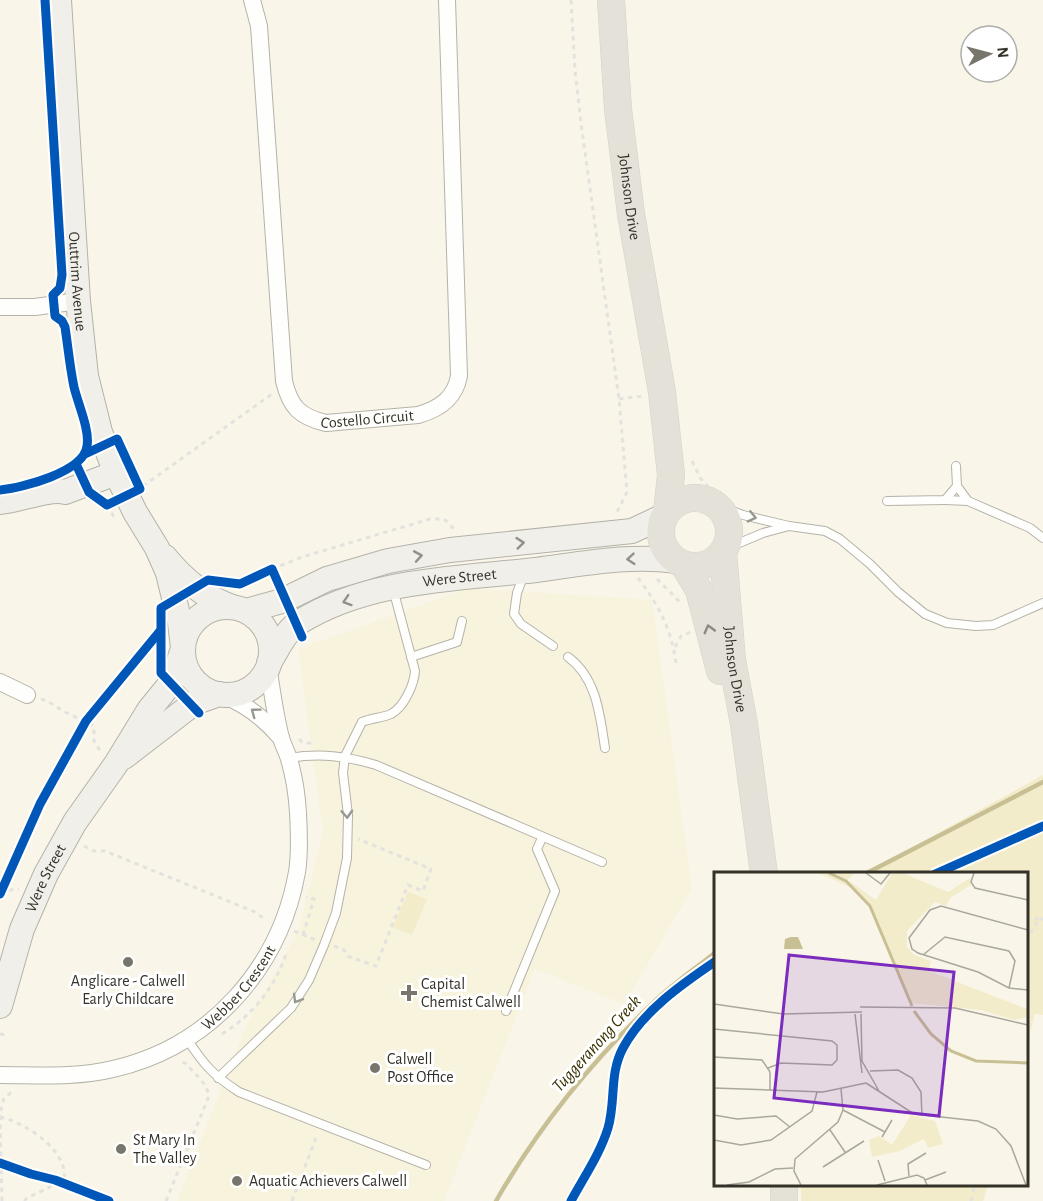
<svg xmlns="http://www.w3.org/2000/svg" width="1043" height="1201" font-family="'Alegreya Sans',sans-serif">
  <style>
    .built { fill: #f8f3dc }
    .green { fill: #f3eccb }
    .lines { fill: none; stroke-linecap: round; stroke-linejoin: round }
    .stream { stroke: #c9bf95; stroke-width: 4.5 }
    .lane-casing { stroke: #b5b2a9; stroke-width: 10 }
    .street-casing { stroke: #b5b2a9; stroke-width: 18 }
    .secondary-casing { stroke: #b5b2a9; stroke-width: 26 }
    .primary-casing { stroke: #d4d3cc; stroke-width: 28 }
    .path { stroke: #e3e2de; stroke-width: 3; stroke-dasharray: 4.5 4.5; stroke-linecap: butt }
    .lane { stroke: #fefefc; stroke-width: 8 }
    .street { stroke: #fefefc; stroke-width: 16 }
    .secondary { stroke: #f0efea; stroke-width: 24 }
    .primary { stroke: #e3e1d8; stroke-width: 27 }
    .cycleway-casing { stroke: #fff; stroke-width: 13 }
    .cycleway { stroke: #0057b8; stroke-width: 9 }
    .oneway { stroke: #989892 }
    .oneway2 { stroke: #929089 }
    .oneway3 { stroke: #8b8980 }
    .poi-dot { fill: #78766c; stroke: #fff; stroke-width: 2 }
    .labels { text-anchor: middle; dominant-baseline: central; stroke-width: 6; stroke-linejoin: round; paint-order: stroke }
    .street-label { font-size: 16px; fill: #333128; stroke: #fff }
    .poi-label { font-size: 16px; fill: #333128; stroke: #fff; text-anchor: start }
    .water-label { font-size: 18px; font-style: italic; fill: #3c3304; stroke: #fff }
    .inset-river { fill: none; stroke: #c9bf95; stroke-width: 3 }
    .inset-road { fill: none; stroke: #aaa79c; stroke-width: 1.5 }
    .view { fill: #7b2cbf; fill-opacity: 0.15; stroke: #7b2cbf; stroke-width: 3 }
    .inset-edge { fill: none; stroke: #333128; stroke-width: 3 }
  </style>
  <rect width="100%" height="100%" fill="#f9f6e9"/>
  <path class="built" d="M469 588 652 600 692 889 624 1004 535 969 444 1201H177L245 1028 299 929 323 831 298 649Z"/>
  <g class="green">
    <path d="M1043 775V1015L1035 1014 1027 1044 1026 874H864Z"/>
    <path d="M408 892 427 899 412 935 393 927Z"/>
    <path d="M801 1185V1184L988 1185 983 1201H801Z"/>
  </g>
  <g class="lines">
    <g class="stream">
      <path d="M865 874 1043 782"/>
      <path d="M496 1201C538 1128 591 1062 652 1004 671 985 695 969 716 952"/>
    </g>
    <g class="lane-casing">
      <g id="lane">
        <path d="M957 486 968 501 1030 528 1043 538"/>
        <path d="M945 500 968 501"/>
        <path d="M887 501 945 500 957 486 956 466"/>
        <path d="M716 505 743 515 789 526 825 531 840 539 870 564 898 592 925 614 947 623 976 626 993 625 1043 603"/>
        <path d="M725 549 763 533 789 526"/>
        <path d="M524 574 517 593 514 614 521 624 553 646"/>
        <path d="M411 657 457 642 462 621"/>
        <path d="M568 657C597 678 600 716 605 748"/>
        <path d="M289 758C320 753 346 756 376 765L602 862"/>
        <path d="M506 1011 555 891 537 849 542 838"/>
        <path d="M187 1039C204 1065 213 1075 239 1092L426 1165"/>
        <path d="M218 1078 291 1008 309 980 324 945 336 913 347 858 348 815 343 773 345 756 362 722C371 718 382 718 391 714 404 707 414 685 415 671L393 589"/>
      </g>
    </g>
    <g class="street-casing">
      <g id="street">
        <path id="s1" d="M252 0 259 26 284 381C290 407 300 417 326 423L418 415C440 409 455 398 459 376L447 0"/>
        <path d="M0 307H35L78 301"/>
        <path d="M0 682 27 695"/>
        <path d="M222 695C246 704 264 718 281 738"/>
        <path id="s2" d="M0 1075C38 1075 76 1078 113 1069 210 1047 280 968 297 872 300 854 299 831 298 813 297 795 294 776 289 759 287 752 283 745 281 738 275 715 272 690 268 666"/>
      </g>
    </g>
    <g class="secondary-casing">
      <g id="secondary">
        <path id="s3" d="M59 0 78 301 86 376 100 432 116 473 135 512 157 548 168 573 180 623 183 647"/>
        <path d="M0 502C18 501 51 487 65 492L116 473"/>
        <path d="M165 557C184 580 204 597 232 607"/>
        <circle cx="227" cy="651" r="44"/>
        <path d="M246 611 282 601 327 579 388 561 450 550 632 531 666 515"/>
        <path id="s4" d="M269 663C277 651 285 631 298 623 368 579 456 579 536 570 582 564 630 554 676 561"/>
        <path d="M124 757 194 703 219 694"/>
        <path id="s5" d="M0 1006 22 929 46 874 75 822 116 764 149 710 171 683 183 649"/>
      </g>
    </g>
    <g class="primary-casing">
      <g id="primary">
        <path id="s6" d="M611 0 618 109 631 214 662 392 671 475 667 512"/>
        <circle cx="695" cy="532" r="34"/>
        <path id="s7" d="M723 552 732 660 744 724 764 874"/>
        <path d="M684 565 699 590 720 671"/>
        <path d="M784 1184V1201"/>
      </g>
    </g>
    <g class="path">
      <path d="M571 0 575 70 581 123 619 399 627 492 616 514"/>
      <path d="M619 399 643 396"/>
      <path d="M692 461 701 479 716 495"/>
      <path d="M143 486 272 394"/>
      <path d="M107 505 114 517"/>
      <path d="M272 569 302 557 430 519H444L456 531"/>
      <path d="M638 578C659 606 671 628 676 663"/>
      <path d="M657 579 680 602"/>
      <path d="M675 647 681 636 691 632"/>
      <path d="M41 699C51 702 57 708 67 713 76 718 85 720 94 726V741L101 752"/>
      <path d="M299 739 302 742 314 744"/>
      <path d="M84 846 94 851H105L255 912 266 920"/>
      <path d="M0 891 19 889"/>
      <path d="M1026 917 1039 919"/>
      <path d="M294 931 316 940"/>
      <path d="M303 935 314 899 306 897"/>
      <path d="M1026 941 1039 919H1043"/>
      <path d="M334 946 344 950 347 956 376 966 408 885 423 891 431 869 358 839"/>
      <path d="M0 1034 8 1035"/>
      <path d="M222 1034C252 1016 275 987 286 954"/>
      <path d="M0 1117C25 1122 73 1153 63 1183"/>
      <path d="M2 1201 0 1113 4 1098 13 1091"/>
      <path d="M24 1201 27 1198 50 1187 55 1180"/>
      <path d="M166 1201 209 1096C207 1083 194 1073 185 1063L178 1062"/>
      <path d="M292 1201 317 1135"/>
      <path d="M971 1201 975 1184"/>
    </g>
    <use href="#lane" class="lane"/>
    <use href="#street" class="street"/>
    <use href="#secondary" class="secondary"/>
    <use href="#primary" class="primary"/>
    <g class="cycleway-casing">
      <g id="cycleway">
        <path d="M76 464 89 492 107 505 140 489 117 439 85 454"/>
        <path d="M0 490C22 488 84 472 87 446 90 430 78 404 74 387 70 368 68 347 65 327L62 321 55 316 53 295 60 288 62 275 45 0"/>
        <path d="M199 713 161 673V608L208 580 240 584 272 569 302 637"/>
        <path d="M935 874 1043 826"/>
        <path d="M0 894 40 804 86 721 160 631"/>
        <path d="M0 1163 31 1174 55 1180 109 1201"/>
        <path d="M571 1201C584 1177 600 1154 608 1128 616 1101 609 1074 623 1048 643 1011 682 984 716 961"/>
      </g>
    </g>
    <use href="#cycleway" class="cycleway"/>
  </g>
  <defs><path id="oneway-chevron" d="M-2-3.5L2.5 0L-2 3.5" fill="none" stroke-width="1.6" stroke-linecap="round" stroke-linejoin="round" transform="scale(1.5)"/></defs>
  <g class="oneway">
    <use href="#oneway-chevron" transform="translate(752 517) rotate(13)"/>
    <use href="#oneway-chevron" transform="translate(255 712) rotate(-143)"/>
    <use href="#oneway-chevron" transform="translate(347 814) rotate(87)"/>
    <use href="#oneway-chevron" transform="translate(297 999) rotate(121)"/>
  </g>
  <g class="oneway2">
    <use href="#oneway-chevron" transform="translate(520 543) rotate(-6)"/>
    <use href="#oneway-chevron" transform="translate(418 556) rotate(-10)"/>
    <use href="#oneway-chevron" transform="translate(631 559) rotate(175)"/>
    <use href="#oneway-chevron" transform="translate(347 601) rotate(162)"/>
  </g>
  <use class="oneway3" href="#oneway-chevron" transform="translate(709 629) rotate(-105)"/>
  <g class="poi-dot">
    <circle cx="128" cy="962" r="6"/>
    <path d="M406 984h6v6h6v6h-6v6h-6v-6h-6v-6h6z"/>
    <circle cx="375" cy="1068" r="6"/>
    <circle cx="121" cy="1149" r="6"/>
    <circle cx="237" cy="1181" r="6"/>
  </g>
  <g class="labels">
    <g class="street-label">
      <text stroke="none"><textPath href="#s6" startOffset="198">Johnson Drive</textPath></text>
      <text stroke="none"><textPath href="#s3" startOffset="282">Outtrim Avenue</textPath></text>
      <text stroke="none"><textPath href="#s1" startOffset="488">Costello Circuit</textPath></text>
      <text stroke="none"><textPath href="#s4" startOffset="219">Were Street</textPath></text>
      <text stroke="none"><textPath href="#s7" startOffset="118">Johnson Drive</textPath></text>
      <text stroke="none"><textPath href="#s5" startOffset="136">Were Street</textPath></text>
      <text stroke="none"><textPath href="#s2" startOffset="267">Webber Crescent</textPath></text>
    </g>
    <g class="poi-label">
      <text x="128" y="981" text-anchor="middle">Anglicare - Calwell<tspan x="128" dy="18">Early Childcare</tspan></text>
      <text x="421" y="984">Capital<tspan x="421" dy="18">Chemist Calwell</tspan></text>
      <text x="387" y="1059">Calwell<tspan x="387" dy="18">Post Office</tspan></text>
      <text x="133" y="1140">St Mary In<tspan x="133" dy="18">The Valley</tspan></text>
      <text x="249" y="1181">Aquatic Achievers Calwell</text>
    </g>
    <g class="water-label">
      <text transform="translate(597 1044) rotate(-48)">Tuggeranong Creek</text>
    </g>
  </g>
  <g transform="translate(714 872)">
    <rect width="314" height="314" fill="#f9f6e9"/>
    <path d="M105 1H140L131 11 135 9 162 28 178 1H189L234 20 256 6 257 13 236 26 232 34 221 30 193 59V75L200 83 217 89 215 99 313 137V145L300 148 267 138 197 131 156 34 140 17ZM197 243 221 249 229 272 214 276 210 267 186 279 158 285 155 268 165 264 178 273Z" fill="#f3eccb"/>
    <path d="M77 65H84L89 77H70L71 67Z" fill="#c9bf95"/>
    <path class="inset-river" d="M115 1 132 9 156 34 198 134M200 139 217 162 237 179 262 189 314 191"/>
    <path class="inset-road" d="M152 1 167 12 176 1M260 1 257 10 261 16 314 28M314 58 227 34 216 38 195 66 198 77 204 81 264 100 295 116 314 118M209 83 231 65 295 79 301 89 295 116M0 132 69 142 148 140M146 135 241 136 314 153M141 142 148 201M147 142 148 189 165 219M0 157 118 169 123 173V188L118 193 67 191 54 196M0 185 48 188 56 200V218M156 199 184 198 198 206 207 220 208 244M152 211 200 242 264 249 282 257 297 274 312 313M0 216 109 220 152 211M129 238 171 260M0 243 23 247 62 244 76 255M116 258 131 280M168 265 178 248M0 268 27 273 57 268 98 239 103 220M164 288 171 309M109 295 150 269M195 304 194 292 212 281M211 308 232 300M13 313 35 310 61 297 79 296M87 313 80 299 81 287 124 250 129 238 127 217M163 313 203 303 210 306 213 313"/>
    <path class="view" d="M75 83 240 100 225 244 60 226Z"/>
    <rect width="314" height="314" class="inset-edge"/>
  </g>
  <g transform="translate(989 54) rotate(84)"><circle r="28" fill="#ffffff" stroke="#adada9" stroke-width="1.5"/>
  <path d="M0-4.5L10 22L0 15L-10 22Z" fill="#78766c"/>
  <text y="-9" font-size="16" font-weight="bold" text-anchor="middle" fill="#333128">N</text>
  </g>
</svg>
